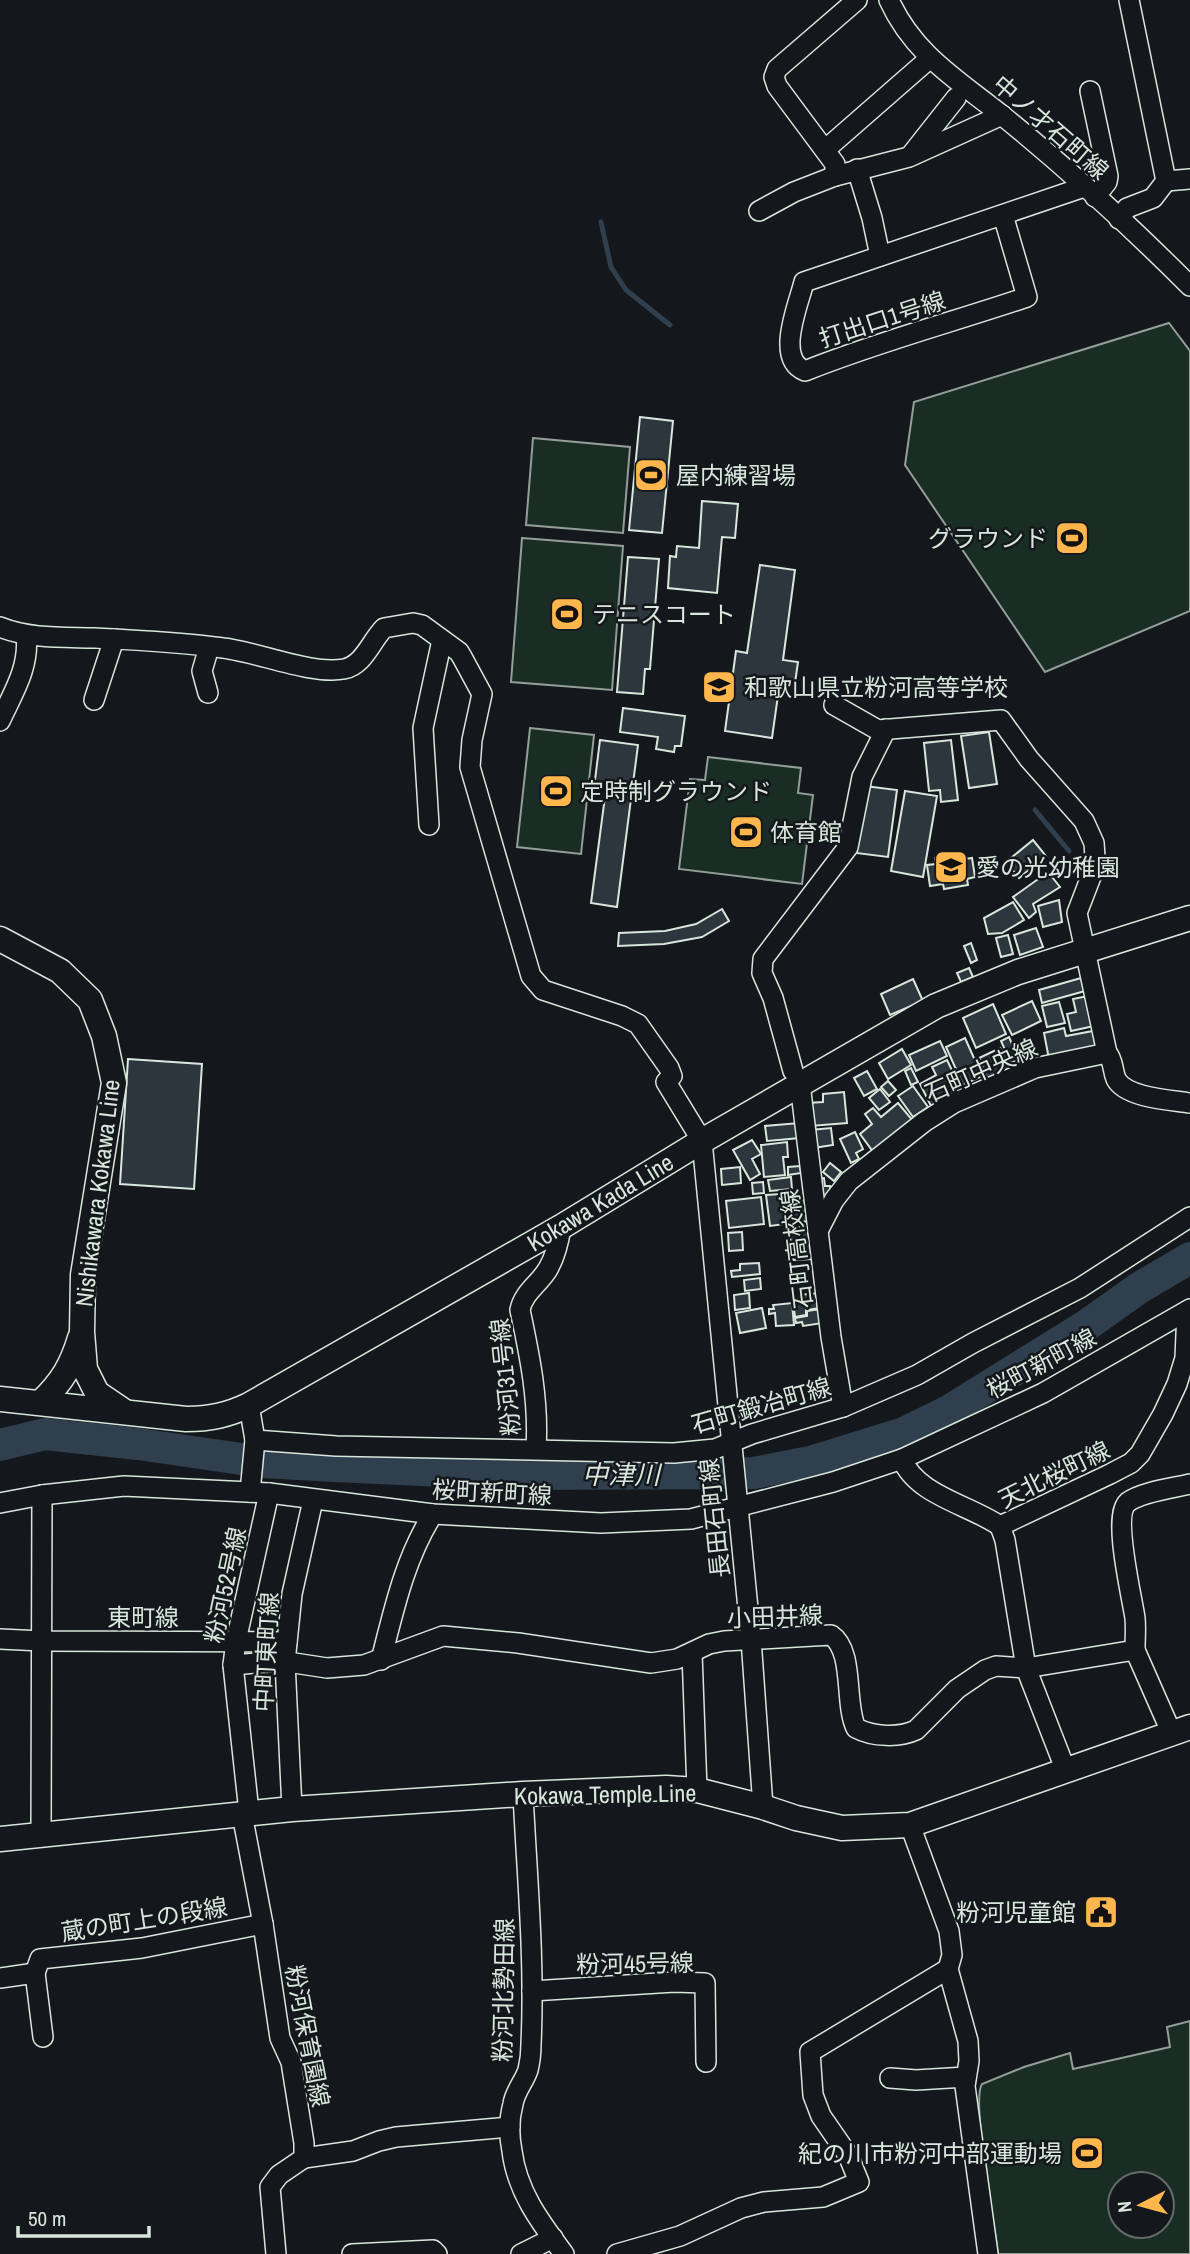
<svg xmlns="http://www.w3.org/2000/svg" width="1190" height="2254" font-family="'Archivo Narrow','Noto Sans JP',sans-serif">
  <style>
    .green { fill: #1a2d24; stroke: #939e99; stroke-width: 2; fill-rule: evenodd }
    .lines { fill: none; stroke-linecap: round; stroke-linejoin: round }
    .stream { stroke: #2f3f4d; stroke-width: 5 }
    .river { stroke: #2f3f4d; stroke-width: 32 }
    .building { fill: #2c363c; stroke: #d8e6dc; stroke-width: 2 }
    .minor-casing { stroke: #d8e6dc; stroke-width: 22 }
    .major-casing { stroke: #d8e6dc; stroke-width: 27 }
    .minor { stroke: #14181c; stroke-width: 19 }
    .major { stroke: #14181c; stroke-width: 24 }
    .labels { text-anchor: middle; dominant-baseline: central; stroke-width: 5; stroke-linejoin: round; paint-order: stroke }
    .street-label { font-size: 24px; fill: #d8e6dc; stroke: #14181c }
    .poi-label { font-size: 24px; fill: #d8e6dc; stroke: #14181c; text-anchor: start }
    .water-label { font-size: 26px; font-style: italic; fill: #d8e6dc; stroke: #14181c }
  </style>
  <rect width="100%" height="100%" fill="#14181c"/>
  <g class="green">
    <path d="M1169 323 1190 351V611L1045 672 905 465 914 402Z"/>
    <path d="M533 438 630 447 623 533 526 525Z"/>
    <path d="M522 538 623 546 612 690 511 682Z"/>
    <path d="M530 728 594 735 581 854 517 847Z"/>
    <path d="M708 757 801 768 798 793 813 795 802 884 679 869 690 779 705 780Z"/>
    <path d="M1190 2021V2254H998C995 2227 971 2100 982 2084L1024 2067 1070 2053 1073 2069 1170 2047 1167 2027ZM1120 2184H1162V2226H1120Z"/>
  </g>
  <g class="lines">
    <g class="stream">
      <path d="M601 222 611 267 626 290 670 325"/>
      <path d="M1035 810 1069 851"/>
    </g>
    <path class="river" d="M0 1445 45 1434 138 1444 262 1462 334 1466 512 1474 754 1473 810 1462 904 1433 947 1412 1087 1325 1139 1288 1190 1258"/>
  </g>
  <g class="building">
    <path d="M640 417 673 421 662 533 629 530Z"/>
    <path d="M702 501 738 504 735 538 722 537 717 593 668 588 670 556 676 557 677 546 699 548Z"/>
    <path d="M628 557 659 559 650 669H645L643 694 617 692Z"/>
    <path d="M760 565 795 570 783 660 798 662 795 683 780 681 772 738 725 731 736 651 747 653Z"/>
    <path d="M623 708 685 716 681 746H675L674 752 656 749 658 737 620 732Z"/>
    <path d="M989 732 997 784 969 788 961 736Z"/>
    <path d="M600 740 638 745 617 907 591 903 606 789 594 788Z"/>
    <path d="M951 740 958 800 941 802 940 790 929 791 924 743Z"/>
    <path d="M865 786 897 790 888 857 856 853Z"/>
    <path d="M905 791 937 796 923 877 891 871Z"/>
    <path d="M1033 840 1046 856 1019 878 1006 862Z"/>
    <path d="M964 854 965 859 972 858 975 877 967 879 968 885 944 889 943 884 930 886 927 865 936 864 935 858Z"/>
    <path d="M1048 872 1060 887 1033 904 1036 912 1029 918 1013 897Z"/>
    <path d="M1059 900 1062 922 1043 927 1038 906Z"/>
    <path d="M1013 902 1024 920 1002 933 988 934 984 918Z"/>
    <path d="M722 909 729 921 702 937 664 944 618 946 619 933 665 931 696 924Z"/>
    <path d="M1036 928 1043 947 1020 955 1014 935Z"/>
    <path d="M1008 935 1013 954 1001 957 996 938Z"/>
    <path d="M971 943 977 960 971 963 964 946Z"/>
    <path d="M969 968 973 977 961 982 957 973Z"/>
    <path d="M1081 978 1085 991 1042 1003 1039 990Z"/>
    <path d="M913 979 923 1001 890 1015 881 994Z"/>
    <path d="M1088 996 1094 1026 1071 1031 1067 1014 1076 1012 1073 999Z"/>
    <path d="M1032 1001 1041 1021 1012 1035 1002 1015Z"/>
    <path d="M1059 1002 1065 1023 1047 1027 1042 1006Z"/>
    <path d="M993 1004 1006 1034 976 1048 963 1018Z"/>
    <path d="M1064 1028 1066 1036 1093 1031 1096 1050 1049 1059 1044 1033Z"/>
    <path d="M1009 1037 1019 1060 1011 1063 1001 1041Z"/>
    <path d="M965 1038 982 1076 963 1085 946 1047Z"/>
    <path d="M940 1041 947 1056 916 1071 909 1055Z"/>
    <path d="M1000 1048 1011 1072 989 1082 979 1058Z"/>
    <path d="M902 1049 911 1065 888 1079 879 1063Z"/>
    <path d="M128 1059 202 1064 194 1189 120 1184Z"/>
    <path d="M947 1060 962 1091 931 1106 920 1084 936 1075 932 1067Z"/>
    <path d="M911 1068 918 1082 911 1085 905 1071Z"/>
    <path d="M867 1071 877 1089 864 1096 854 1078Z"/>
    <path d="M888 1081 896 1090 889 1096 881 1087Z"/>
    <path d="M913 1086 928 1107 913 1117 898 1096Z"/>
    <path d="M880 1089 890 1102 879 1110 869 1098Z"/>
    <path d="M844 1092 847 1123 810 1126 807 1103 823 1102V1094Z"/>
    <path d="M898 1103 914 1122 874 1153 860 1134 872 1124 865 1114 873 1108 881 1117Z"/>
    <path d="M799 1123 800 1138 767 1141 765 1126Z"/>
    <path d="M831 1128 833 1145 813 1148 811 1130Z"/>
    <path d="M855 1132 863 1149 856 1153 859 1159 851 1163 840 1139Z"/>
    <path d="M752 1140 761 1154 752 1159 760 1174 750 1180 733 1150Z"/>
    <path d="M787 1142 788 1157H783L785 1175 764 1177 761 1145Z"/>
    <path d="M830 1163 841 1172 834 1181 823 1172Z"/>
    <path d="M800 1166 801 1173 788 1175V1167Z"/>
    <path d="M740 1167 741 1183 722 1185 721 1169Z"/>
    <path d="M791 1177 792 1189 770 1191 768 1180Z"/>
    <path d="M824 1178 825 1186H830L831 1198 818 1206 815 1179Z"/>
    <path d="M763 1182 764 1193 753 1194 752 1183Z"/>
    <path d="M781 1194 785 1224 770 1226 766 1195Z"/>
    <path d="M761 1197 764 1224 729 1228 726 1201Z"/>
    <path d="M807 1199 809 1221 788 1224 786 1201Z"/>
    <path d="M809 1226 812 1259 793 1260 789 1228Z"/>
    <path d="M742 1232 743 1250 729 1251 728 1233Z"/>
    <path d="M759 1263 760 1274 732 1277 731 1271 740 1270V1264Z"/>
    <path d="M760 1278 761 1289 745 1291 744 1280Z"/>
    <path d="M749 1293 750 1308 735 1310 734 1295Z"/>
    <path d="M819 1293 820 1308 806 1310V1315L795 1317 793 1300 799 1299V1295Z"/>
    <path d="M792 1303 794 1325 776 1326 775 1313 769 1314V1309H774L773 1305Z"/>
    <path d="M762 1308 766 1328 740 1333 736 1313Z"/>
    <path d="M821 1309 823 1323 803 1326 802 1322 796 1323 795 1318 807 1316V1311Z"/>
  </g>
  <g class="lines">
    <g class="minor-casing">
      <g id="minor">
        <path d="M889 0C914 55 958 80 1004 117 1068 169 1131 227 1190 286"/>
        <path d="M1090 91 1108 176 1107 182 1095 197"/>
        <path d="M826 149 929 59"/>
        <path d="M911 155 956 98"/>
        <path d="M857 169 872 218 880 256"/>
        <path d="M835 176V164L777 86 774 77 777 69 857 0"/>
        <path d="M1166 181 1190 179"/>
        <path d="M759 211 794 192 835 176 909 157 1002 115"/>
        <path d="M1003 215 1027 297C953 322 877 342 805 371 775 359 798 306 804 282L1084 187"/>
        <path d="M1119 219 1127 208 1153 198 1166 181 1129 0"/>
        <path d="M0 627C30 639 63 637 95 638 137 640 181 642 223 648 258 652 311 675 344 669 364 665 371 641 384 628L413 623 422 625 459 652 462 657 482 694 472 740 470 767 531 976 543 990 622 1016 638 1024 669 1068 672 1076 666 1082 702 1141 751 1639 763 1807"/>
        <path d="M208 693 202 671 209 647"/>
        <path d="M94 700 114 639"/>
        <path d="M0 721C13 693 30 667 26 635"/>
        <path d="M429 825 423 728 442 640"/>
        <path d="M1107 1053C1114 1061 1112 1069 1116 1079 1126 1098 1171 1100 1190 1103"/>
        <path d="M793 1071 773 998 762 973 763 959 848 847 862 777 886 729"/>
        <path d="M800 1084 831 1337 843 1407"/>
        <path d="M818 1231 834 1200 849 1181 924 1122 954 1103 1035 1068 1107 1053 1077 913 1092 874 1095 857 1094 843 1084 821 1029 759 1001 720 878 730 834 705"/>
        <path d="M249 1405 255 1440 250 1492"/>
        <path d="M255 1440 336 1446 674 1453 715 1449 752 1434 843 1407 917 1375 973 1343 1080 1288 1190 1217"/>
        <path d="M536 1449C539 1401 530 1357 520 1310 523 1293 539 1284 548 1269 555 1257 559 1241 561 1227"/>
        <path d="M902 1459C916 1495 970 1505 1000 1526"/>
        <path d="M0 1503 42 1495 124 1486 269 1493 433 1514 601 1523 691 1519 833 1482 902 1459 1043 1393 1190 1309"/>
        <path d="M0 1639 42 1641 287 1642"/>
        <path d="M1135 1650 1172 1734"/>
        <path d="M692 1653 697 1790"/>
        <path d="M381 1660C394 1609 405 1558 433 1514"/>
        <path d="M233 1665 281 1661 327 1668 364 1665 443 1636 518 1643 651 1663 677 1659 709 1644 724 1641 831 1635C855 1651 844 1704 856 1728 873 1737 899 1738 916 1730L957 1689 985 1670 996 1666 1026 1668 1135 1650C1135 1639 1136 1628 1135 1618 1132 1597 1112 1515 1128 1502 1141 1492 1173 1488 1190 1484"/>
        <path d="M1066 1771 1026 1668 1005 1540 1000 1526 1110 1474 1131 1463 1140 1454 1163 1414 1177 1384 1185 1358 1187 1311"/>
        <path d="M523 1794C527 1877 535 1960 531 2044 531 2052 530 2062 528 2070 524 2082 515 2091 513 2104 509 2119 509 2136 512 2151 517 2192 541 2223 564 2254"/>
        <path d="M292 1809 285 1662 292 1594 313 1500"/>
        <path d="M249 1812 233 1665 236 1641 269 1493"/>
        <path d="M242 1814 263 1924 280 2038 291 2062 304 2143V2158L279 2175 270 2187 276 2254"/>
        <path d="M910 1825 949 1931 952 1955 948 1969 968 2041 969 2061 965 2086 988 2254"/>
        <path d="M41 1835 42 1495"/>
        <path d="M35 1973 43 2037"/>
        <path d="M0 1978 35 1973 40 1959 142 1948 263 1924"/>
        <path d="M532 1991 674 1982 705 1983 706 2062"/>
        <path d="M890 2078 916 2080 966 2077"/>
        <path d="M304 2158 353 2151 379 2141 396 2137 510 2127"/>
        <path d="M352 2254 433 2250 437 2254"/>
        <path d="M521 2254 553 2238"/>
        <path d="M617 2254 680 2236 741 2208 764 2202 823 2197 859 2182 848 2155 821 2116 813 2095 810 2052 948 1969"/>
      </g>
    </g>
    <g class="major-casing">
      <g id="major">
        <path d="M0 939 60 971 90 1000 104 1036 114 1083 83 1275 82 1332 85 1369 97 1393 122 1410"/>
        <path d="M0 1399 186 1419C210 1419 228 1415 249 1405L561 1227 702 1141 936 1006 1018 972 1190 918"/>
        <path d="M41 1402C62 1382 72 1365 80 1338"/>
        <path d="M0 1839 292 1809 523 1794 666 1788 697 1790 763 1807 796 1818 842 1828 910 1825 1190 1727"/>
      </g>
    </g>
    <use href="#minor" class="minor"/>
    <use href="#major" class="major"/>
  </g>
  <defs>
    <g id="stadium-square" transform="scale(1.75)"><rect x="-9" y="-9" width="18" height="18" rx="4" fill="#ffb74d" stroke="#14181c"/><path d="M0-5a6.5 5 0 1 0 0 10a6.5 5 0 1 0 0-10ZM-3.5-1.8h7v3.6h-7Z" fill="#111"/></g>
    <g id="school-square" transform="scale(1.75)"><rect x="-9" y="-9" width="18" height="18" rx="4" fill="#ffb74d" stroke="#14181c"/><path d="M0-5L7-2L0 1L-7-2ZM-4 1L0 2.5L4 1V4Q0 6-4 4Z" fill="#111"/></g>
    <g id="civic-square" transform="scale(1.75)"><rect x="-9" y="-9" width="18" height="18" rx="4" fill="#ffb74d" stroke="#14181c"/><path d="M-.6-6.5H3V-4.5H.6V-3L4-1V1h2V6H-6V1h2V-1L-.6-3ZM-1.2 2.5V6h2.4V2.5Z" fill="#111"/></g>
  </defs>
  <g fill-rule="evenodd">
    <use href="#stadium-square" x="651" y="475"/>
    <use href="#stadium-square" x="1072" y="538"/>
    <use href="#stadium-square" x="567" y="614"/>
    <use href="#school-square" x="719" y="687"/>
    <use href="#stadium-square" x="556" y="791"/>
    <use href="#stadium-square" x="746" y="832"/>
    <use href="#school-square" x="951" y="867"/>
    <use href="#civic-square" x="1101" y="1912"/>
    <use href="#stadium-square" x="1087" y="2153"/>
  </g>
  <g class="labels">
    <g class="street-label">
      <text transform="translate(1051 127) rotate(41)">中ノ才石町線</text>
      <text transform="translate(882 319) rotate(-18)">打出口1号線</text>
      <text transform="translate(981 1070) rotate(-24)">石町中央線</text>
      <text transform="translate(97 1193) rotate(-83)">Nishikawara Kokawa Line</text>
      <text transform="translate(600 1202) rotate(-31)">Kokawa Kada Line</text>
      <text transform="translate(796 1249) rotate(-97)">石町高校線</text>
      <text transform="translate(1041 1363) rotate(-28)">桜町新町線</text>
      <text transform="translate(505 1377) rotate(-96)">粉河31号線</text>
      <text transform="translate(761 1405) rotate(-16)">石町鍛冶町線</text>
      <text transform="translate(1054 1474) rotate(-26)">天北桜町線</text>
      <text transform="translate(492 1492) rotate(3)">桜町新町線</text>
      <text transform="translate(714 1518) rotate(-96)">長田石町線</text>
      <text transform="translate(225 1585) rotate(-78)">粉河52号線</text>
      <text transform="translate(775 1616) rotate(-2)">小田井線</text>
      <text x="143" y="1617">東町線</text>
      <text transform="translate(266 1652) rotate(-87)">中町東町線</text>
      <text transform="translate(605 1794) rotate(-1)">Kokawa Temple Line</text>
      <text transform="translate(144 1919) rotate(-9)">蔵の町上の段線</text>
      <text transform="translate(635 1963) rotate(-1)">粉河45号線</text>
      <text transform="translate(503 1990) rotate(-89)">粉河北勢田線</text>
      <text transform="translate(308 2036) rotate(79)">粉河保育園線</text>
    </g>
    <g class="poi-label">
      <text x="676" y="475">屋内練習場</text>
      <text x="1048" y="538" text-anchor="end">グラウンド</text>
      <text x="592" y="614">テニスコート</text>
      <text x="744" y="687">和歌山県立粉河高等学校</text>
      <text x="580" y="791">定時制グラウンド</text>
      <text x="770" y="832">体育館</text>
      <text x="976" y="867">愛の光幼稚園</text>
      <text x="1076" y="1912" text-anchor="end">粉河児童館</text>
      <text x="1062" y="2153" text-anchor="end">紀の川市粉河中部運動場</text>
    </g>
    <g class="water-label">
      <text x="621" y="1474">中津川</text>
    </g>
  </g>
  <g transform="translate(1141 2205) rotate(264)"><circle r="33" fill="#14181c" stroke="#626a69" stroke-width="2"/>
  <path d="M0-5L12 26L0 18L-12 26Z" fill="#ffb74d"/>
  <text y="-10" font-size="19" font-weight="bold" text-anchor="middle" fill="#d8e6dc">N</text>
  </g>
  <path d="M18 2226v10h131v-10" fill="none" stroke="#d8e6dc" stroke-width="3.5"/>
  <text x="28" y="2226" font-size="21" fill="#d8e6dc" stroke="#14181c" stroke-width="5" paint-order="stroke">50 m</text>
</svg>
